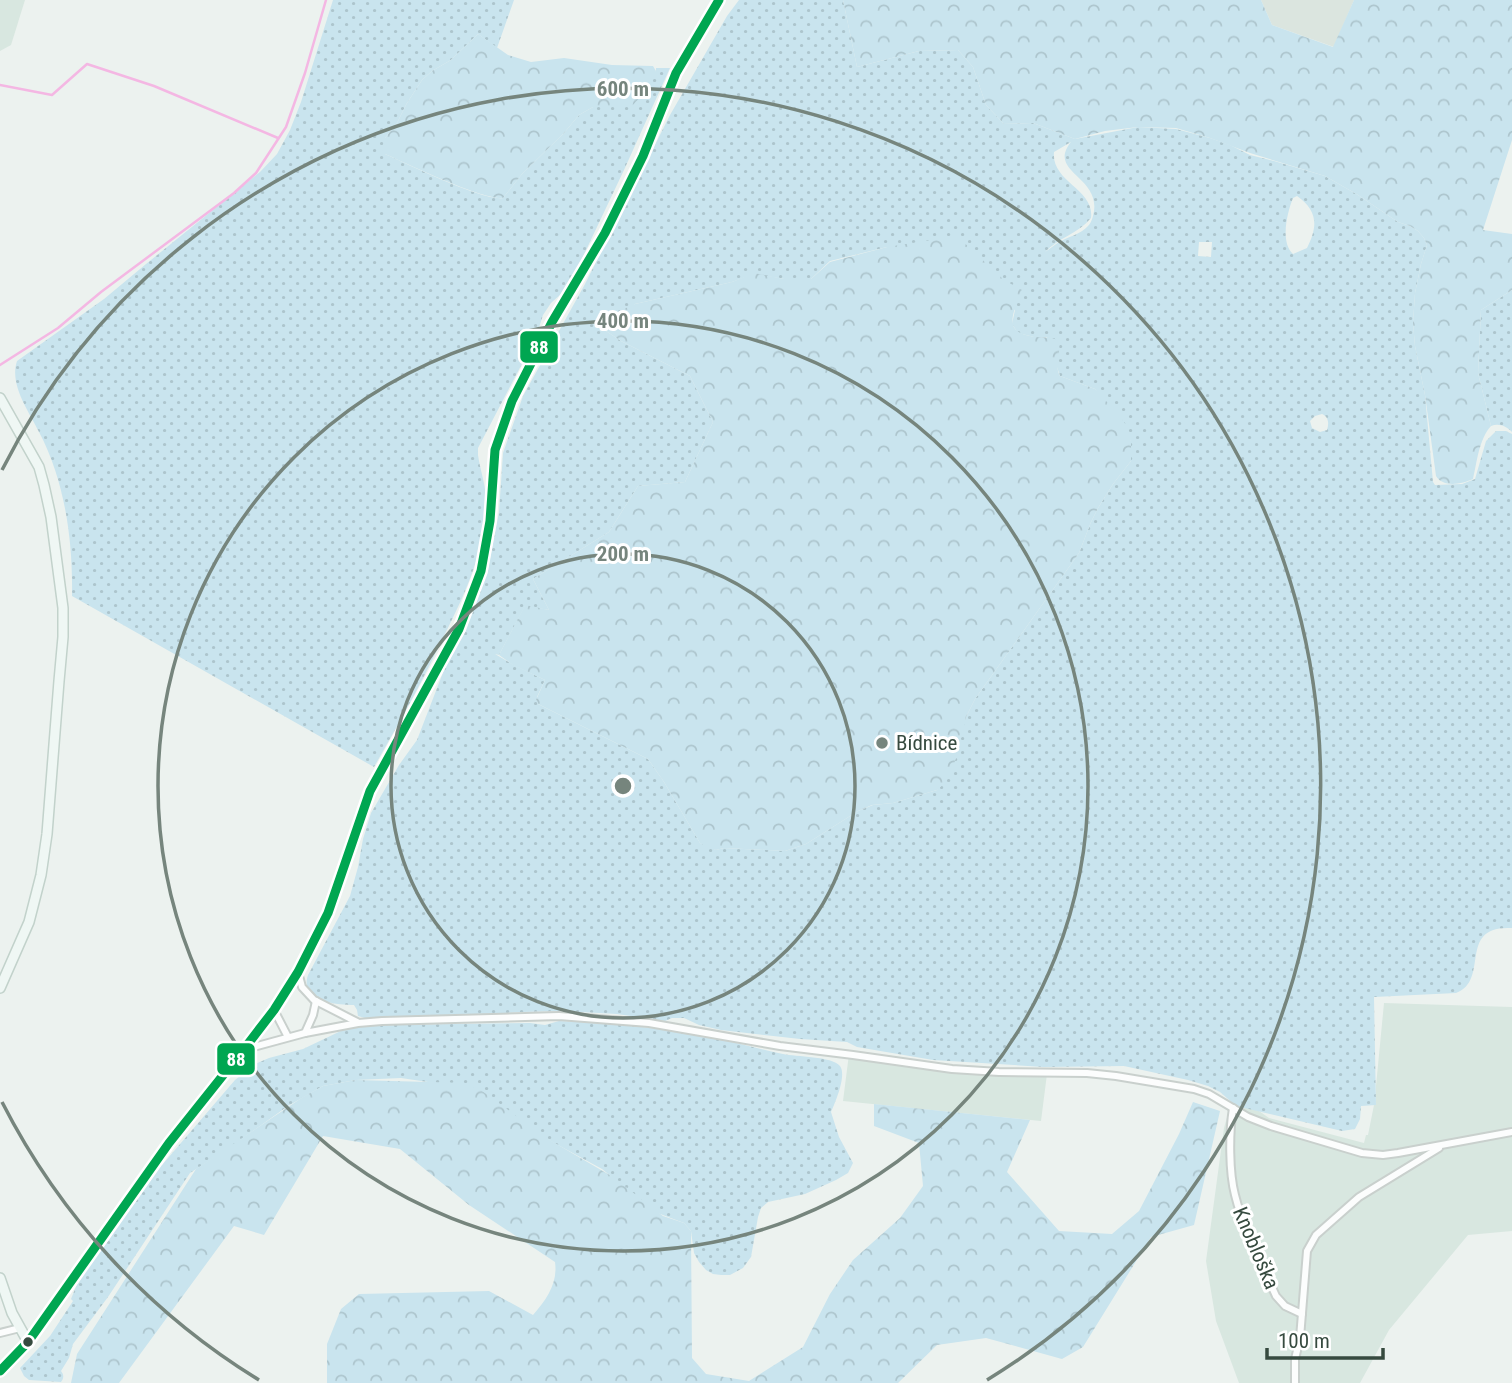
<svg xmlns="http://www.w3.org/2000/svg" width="1512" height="1383" font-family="'Roboto Condensed',sans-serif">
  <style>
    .residential { fill: #d8e7e0 }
    .industrial { fill: #dbe5df }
    .grass { fill: url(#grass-dots); fill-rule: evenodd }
    .forest { fill: url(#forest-crowns) }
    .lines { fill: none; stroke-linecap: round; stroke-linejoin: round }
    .stream { stroke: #f4b7e3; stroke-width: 2.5 }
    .street-casing { stroke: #c9d0cd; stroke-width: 10 }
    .secondary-casing { stroke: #c2d2cb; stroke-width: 12 }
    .street { stroke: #fcfdfd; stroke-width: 6 }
    .secondary { stroke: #eff7f4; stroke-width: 9 }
    .bus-1-casing { stroke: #fff; stroke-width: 14 }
    .bus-1 { stroke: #00a651; stroke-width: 9 }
    .ring { fill: none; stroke: #76857d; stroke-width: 3.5 }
    .poi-dot { fill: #76857d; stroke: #fff; stroke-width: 2.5 }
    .bus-dot { fill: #364a3f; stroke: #fff; stroke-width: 2.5 }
    .labels { text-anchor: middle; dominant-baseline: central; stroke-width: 6; stroke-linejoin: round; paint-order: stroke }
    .poi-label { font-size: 21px; fill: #364a3f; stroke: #fff; text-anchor: start }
    .street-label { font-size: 21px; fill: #364a3f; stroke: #fff }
    .centre { fill: #76857d; stroke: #fff; stroke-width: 3.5 }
    .ring-label { font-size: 21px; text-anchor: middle; font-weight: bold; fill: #76857d; stroke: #fff; stroke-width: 6; stroke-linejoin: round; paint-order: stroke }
    .line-badge { stroke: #fff; stroke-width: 2.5 }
    .badge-label { font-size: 19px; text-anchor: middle; font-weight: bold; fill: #fff }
  </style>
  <defs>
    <pattern id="grass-dots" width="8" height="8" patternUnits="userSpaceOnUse" patternTransform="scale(1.75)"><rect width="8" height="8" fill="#c9e4ee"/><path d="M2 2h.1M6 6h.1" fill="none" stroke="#adc5cd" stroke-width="1.8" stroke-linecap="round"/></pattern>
    <pattern id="forest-crowns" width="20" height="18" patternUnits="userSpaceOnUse" patternTransform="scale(1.75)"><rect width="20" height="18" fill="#c9e4ee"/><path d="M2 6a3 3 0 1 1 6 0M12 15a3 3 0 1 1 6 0" fill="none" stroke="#adc5cd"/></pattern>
  </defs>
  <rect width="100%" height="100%" fill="#ecf2ef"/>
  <g class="residential">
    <path d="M0 0H25L11 45 0 51Z"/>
    <path d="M1384 1003 1512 1007V1231L1468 1235 1389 1330 1360 1383H1239L1216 1321 1206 1261 1224 1128 1231 1103 1259 1111 1269 1118 1364 1143 1366 1135H1368L1374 1105H1376V1086Z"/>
    <path d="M849 1054 949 1071 1047 1074 1041 1121 843 1101Z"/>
  </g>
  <path class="industrial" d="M1261 0H1354L1334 47 1272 25Z"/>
  <g class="grass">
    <path d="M333 0H514L497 48 478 34 451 60 432 71 422 80 407 103 397 123 385 138V154C408 164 482 201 503 198L522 174 564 133 579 115 656 71V68H670L624 170 579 265 560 295 551 303 543 315 536 337 478 448V455C480 469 485 483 486 497 487 551 463 598 440 644 420 686 397 727 374 767L72 596C73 541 65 481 39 432 29 411 9 385 17 361L104 299 146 264 260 172 277 154 290 130 301 102Z"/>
    <path d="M739 0H843L857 67 919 51 958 50 973 67 986 105 1004 124 1033 123 1075 139 1138 127 1176 129 1210 138 1230 145 1250 155 1274 161 1325 176 1358 195 1398 222 1410 226 1418 231 1424 238 1427 245 1421 264 1415 293 1413 323 1415 346 1425 395 1433 482 1435 485 1462 484 1475 479 1486 441 1496 431H1506L1512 434V928C1456 925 1491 980 1456 993L1374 997 1376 1105 1361 1106 1360 1119 1355 1129 1342 1131 1236 1106 1220 1092 1208 1086 1188 1080 1124 1066 1044 1067 933 1060 857 1047 847 1042 800 1039 721 1030 699 1025 684 1018H672L665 1021 617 1014 563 1011 521 1012 466 1016 365 1018 358 1016 357 1010 354 1005C336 1005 299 1001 308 975L350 896 358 867 363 839 371 813 399 765 417 740 444 670 455 650 463 625 488 569 499 512 503 453 523 396 585 284 670 115 727 16ZM1071 142C1047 172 1099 176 1094 211 1093 216 1092 222 1088 226 1081 234 1068 237 1059 242 1054 245 1050 249 1045 252 1058 238 1079 233 1091 218 1095 189 1051 182 1054 152ZM1297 196C1318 211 1318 226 1307 248L1293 254C1280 242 1287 213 1293 198ZM1199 242H1212L1211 257 1198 256ZM887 247 1015 310 1012 324 1018 333 1038 338 1047 337 1060 376 1095 389 1131 441V461L1113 484 1098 508 1091 522 1079 553 975 699 966 717 937 790 893 803 873 805 858 811 806 844 785 851 724 848 716 850 700 843 664 782 648 759 538 704 537 697 545 680 514 665 495 654 499 655 525 606 549 610 533 579 609 532 638 486 685 482 713 422 690 376 621 341 606 331 635 304 732 282 754 274 784 279H811L830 261ZM1322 414C1329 417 1329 424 1327 430L1320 432 1312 428 1310 421 1315 416Z"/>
    <path d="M1512 290V432C1506 426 1499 423 1491 426L1478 373 1481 310Z"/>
    <path d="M559 1021C605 1023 652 1027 698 1035 727 1040 755 1048 783 1054 796 1057 832 1056 840 1066 847 1075 835 1103 831 1112L839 1137 853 1163 848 1173 836 1180 805 1194 768 1202 761 1208 758 1217 751 1257 743 1268 730 1275H721L713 1274 706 1270 699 1262 694 1253 691 1231 684 1223 655 1212 602 1169 448 1085 401 1078 356 1080 323 1086 288 1106 226 1150 190 1173 108 1297 73 1344 69 1358 61 1371C64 1375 64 1378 61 1382L29 1380 24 1376 20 1368 50 1336 73 1301 71 1299 79 1279 157 1165H162L235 1080 255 1064 269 1058 303 1049 345 1029 376 1025 530 1023 545 1025Z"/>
  </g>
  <g class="forest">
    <path d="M843 0H1261L1272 25 1333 47 1354 0H1512V140L1483 230 1512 234V290L1481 310 1478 373 1491 426C1479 439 1477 462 1473 479 1462 484 1443 488 1436 476L1425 395 1415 346 1413 323 1415 293 1421 264 1427 245 1424 238 1418 231 1410 226 1398 222 1358 195 1325 176 1250 153 1210 138 1176 128 1138 127 1105 131 1075 139 1033 123 1004 124 986 105 973 67 958 50 919 51 857 67Z"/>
    <path d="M478 34 508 55 531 62 564 58 612 65 653 66 656 71 649 88 631 107H593L579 115 564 133 522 174 503 198C482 200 408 164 385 154L382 150 385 138 397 123 407 103 422 80 432 71 451 60Z"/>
    <path d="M957 236 1004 280 1022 290C1013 314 1001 333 1036 337 1045 338 1051 336 1059 341 1061 353 1054 366 1060 376L1095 389 1119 415 1126 425 1131 441V461L1113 484 1098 508 1091 522 1079 553 975 699 966 717 957 756 951 771 946 782 937 790 893 803 872 805 858 811 806 844 785 851 724 848 716 850 708 848 700 843 664 782 648 759 538 704 536 700 545 680 513 665 499 655 525 605 549 610 533 579 609 532 638 486 685 482 713 422 690 376 621 341 606 331 615 313 635 304 732 282 754 273 784 279H811L830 262 887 247Z"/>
    <path d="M356 1080 465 1083 482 1091 548 1139 613 1177 663 1216 684 1223 691 1231 692 1358 706 1374 749 1381 803 1347 830 1294 853 1260 900 1218 923 1186 919 1143 874 1126V1104L1030 1120 1007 1172 1059 1231 1112 1234 1139 1211 1179 1134 1193 1102 1220 1111 1194 1225 1151 1237 1083 1347 1062 1359 986 1338 937 1345 898 1383H327V1344L341 1309 359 1294 489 1291 533 1315C547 1299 558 1283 555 1262L469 1205 400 1149 323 1136 264 1235 234 1226 119 1383H71L77 1354 196 1169 303 1097 323 1086Z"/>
  </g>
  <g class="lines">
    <g class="stream">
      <path d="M0 85 52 95 87 64 154 86 278 138"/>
      <path d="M0 365 58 328 101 292 234 193 256 173 286 127 305 73 326 0"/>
    </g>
    <g class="street-casing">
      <g id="street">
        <path d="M298 972 302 987 314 1000 357 1022"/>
        <path d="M274 1010 288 1037"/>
        <path d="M305 1033 313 1015 316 1001"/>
        <path d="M246 1049 305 1033 358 1023 382 1021 559 1016 649 1023 780 1046 853 1055 952 1069 999 1072 1087 1073 1116 1076 1194 1089 1209 1094 1248 1117 1271 1126 1362 1153 1383 1155 1398 1153 1512 1132"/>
        <path d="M1233 1108C1229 1133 1229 1172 1235 1195 1243 1228 1262 1265 1276 1296L1285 1306 1302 1314"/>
        <path d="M0 1333 20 1328"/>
        <path d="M1295 1383V1359L1300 1338 1307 1251 1316 1235 1359 1197 1439 1148"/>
      </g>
    </g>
    <g class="secondary-casing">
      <g id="secondary">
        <path d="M0 398 39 467 44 485 51 517 63 608V637L59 681 47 834 41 875 29 922 0 988"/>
        <path d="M0 1278 12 1313 28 1342"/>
        <path d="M0 1371 28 1342 169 1143 244 1049 274 1010 298 972 328 913 370 791 459 629 481 571 490 521 495 450 512 401 552 322 605 233 643 156 676 73 719 0"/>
      </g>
    </g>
    <use href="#street" class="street"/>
    <use href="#secondary" class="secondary"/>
    <g class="bus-1-casing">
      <path id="bus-1" d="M0 1371 28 1342 169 1143 244 1049 274 1010 298 972 328 913 370 791 459 629 481 571 490 521 495 450 512 401 552 322 605 233 643 156 676 73 719 0"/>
    </g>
    <use href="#bus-1" class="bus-1"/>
  </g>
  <g class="ring">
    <circle cx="623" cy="786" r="232"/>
    <circle cx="623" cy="786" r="465"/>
    <path d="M259 1380A697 697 0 0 1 2 1102M2 470A697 697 0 1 1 987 1380"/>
  </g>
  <circle class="poi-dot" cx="882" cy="743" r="7"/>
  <circle class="bus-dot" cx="28" cy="1342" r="6"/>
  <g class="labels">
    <g class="poi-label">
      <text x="896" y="743">Bídnice</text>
    </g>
    <g class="street-label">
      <text transform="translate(1256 1248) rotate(67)">Knobloška</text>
    </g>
  </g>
  <circle cx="623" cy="786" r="10" class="centre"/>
  <g class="ring-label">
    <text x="623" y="96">600 m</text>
    <text x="623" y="328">400 m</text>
    <text x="623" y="561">200 m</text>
  </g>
  <g class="line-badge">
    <rect x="519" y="330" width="40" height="34" rx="7" fill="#00a651"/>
    <rect x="216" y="1042" width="40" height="34" rx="7" fill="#00a651"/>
  </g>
  <g class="badge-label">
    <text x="539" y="354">88</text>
    <text x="236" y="1066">88</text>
  </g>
  <path d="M1267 1348v10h116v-10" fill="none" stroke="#364a3f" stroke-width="3.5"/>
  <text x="1278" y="1348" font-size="21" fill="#364a3f" stroke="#ffffff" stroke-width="5" paint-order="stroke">100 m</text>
</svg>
